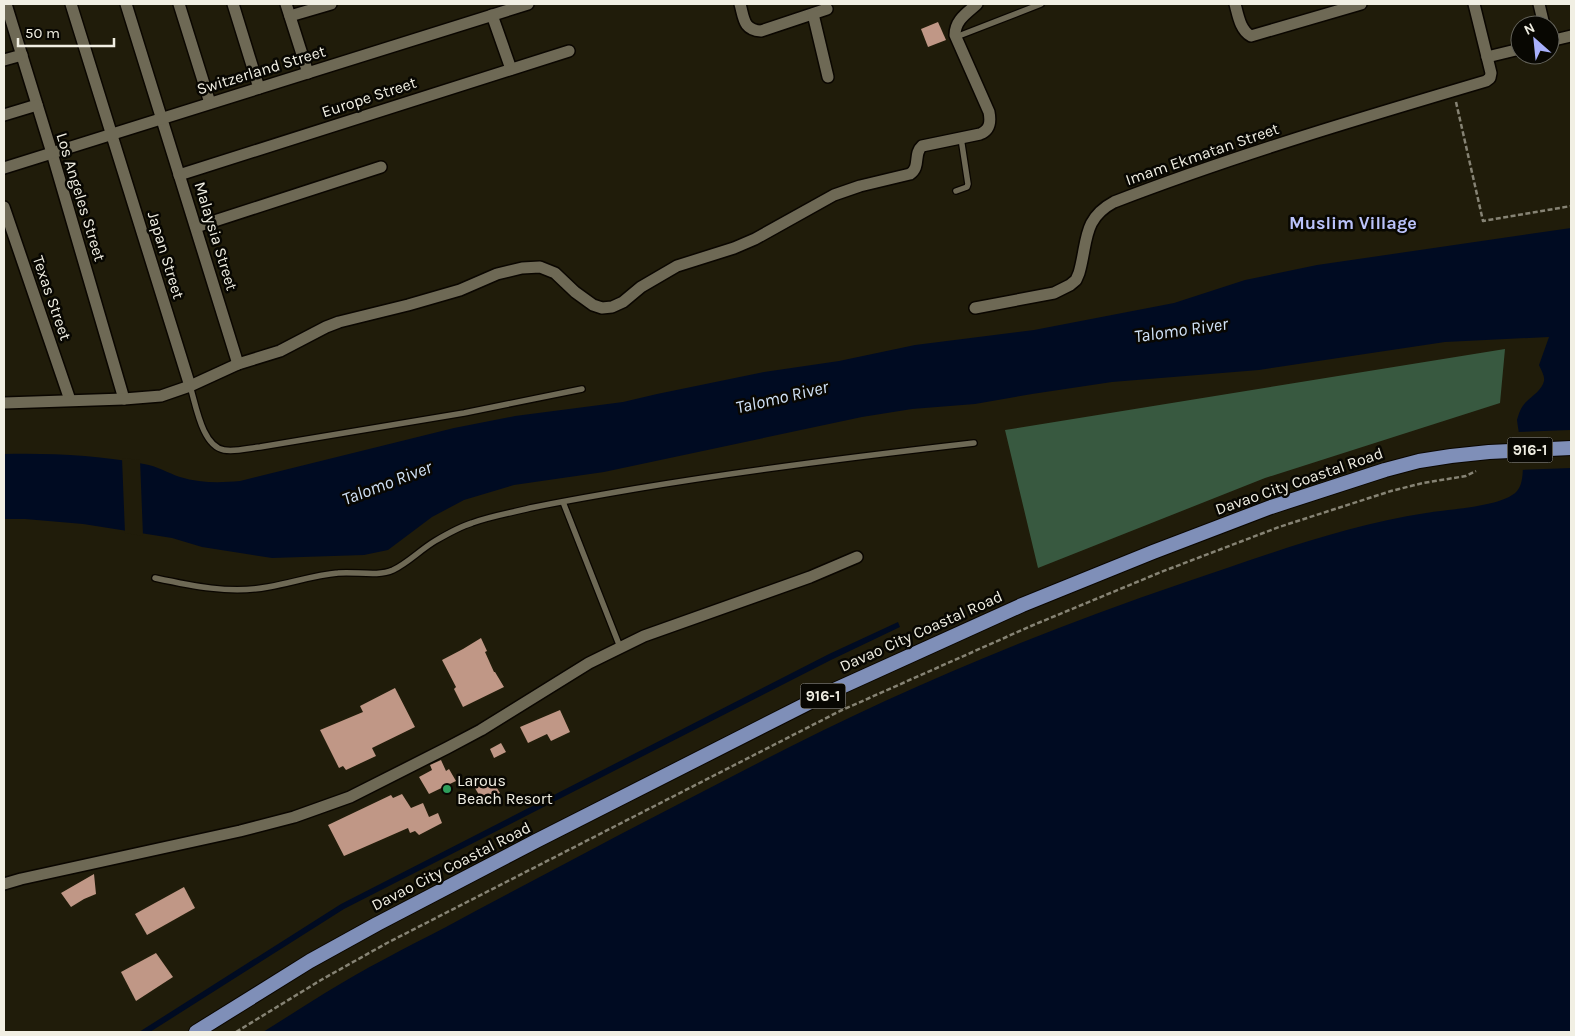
<svg xmlns="http://www.w3.org/2000/svg" width="1575" height="1036" font-family="Karla,sans-serif">
  <style>
    .forest { fill: #385940 }
    .water { fill: #000b22 }
    .pier { fill: #201c0a }
    .building { fill: #c09786 }
    .lines { fill: none; stroke-linecap: round; stroke-linejoin: round }
    .service-casing { stroke: #0a0600; stroke-width: 8 }
    .minor-casing { stroke: #0a0600; stroke-width: 14 }
    .primary-casing { stroke: #0a0600; stroke-width: 16 }
    .path { stroke: #868374; stroke-width: 2.5; stroke-dasharray: 5 2.5; stroke-linecap: butt }
    .service { stroke: #6e6955; stroke-width: 5.5 }
    .minor { stroke: #6e6955; stroke-width: 11 }
    .primary { stroke: #7f8fb8; stroke-width: 14 }
    .leisure-dot { fill: #2e9e5b; stroke: #080702; stroke-width: 2 }
    .labels { text-anchor: middle; dominant-baseline: central; stroke-width: 5; stroke-linejoin: round; paint-order: stroke }
    .shield { fill: #080702; stroke: #aba9a0; stroke-width: 1 }
    .shield-label { font-size: 15px; font-weight: bold; fill: #f1efe3 }
    .street-label { font-size: 16px; fill: #f1efe3; stroke: #080702 }
    .poi-label { font-size: 16px; fill: #f1efe3; stroke: #080702; text-anchor: start }
    .neighbourhood-label { font-size: 18px; font-weight: bold; fill: #bbc3fb; stroke: #080702 }
    .water-label { font-size: 18px; font-style: italic; fill: #d0e1f6; stroke: #080702 }
  </style>
  <rect width="100%" height="100%" fill="#201c0a"/>
  <path class="forest" d="M1505 349 1500 403 1265 478 1038 568 1005 430Z"/>
  <g class="water">
    <path d="M1571 228V1032H263C284 1019 304 1006 325 993 364 969 405 948 446 927 503 896 561 866 619 835 707 790 795 742 885 701 982 657 1082 617 1183 583 1261 557 1344 525 1426 513 1448 509 1503 507 1517 491 1529 477 1519 438 1517 420 1519 413 1521 407 1526 402 1532 396 1542 390 1544 381 1545 376 1541 370 1539 365L1549 337 1445 342 1259 370 1112 382 1032 394 975 404 912 409 862 417 604 472 514 485 464 500 432 517 388 550 364 555 272 558 202 547 172 538 83 524 25 519H4V454C51 453 98 455 144 464 157 466 168 473 180 477 200 483 219 483 240 481L454 428 515 416 623 402 657 394 764 372 839 361 915 345 1034 330 1174 303 1245 280 1317 265Z"/>
    <path d="M898 622 900 627 831 660 344 909 150 1032H139L341 904 829 654Z"/>
  </g>
  <g class="pier">
    <path d="M1571 430V468L1520 470 1516 432Z"/>
    <path d="M122 458 140 460 143 536 125 533Z"/>
  </g>
  <g class="building">
    <path d="M938 22 946 40 928 47 921 29Z"/>
    <path d="M481 638 487 651 485 652 494 672H495L504 687 463 707 454 689 456 687 442 660 463 649Z"/>
    <path d="M395 688 415 727 372 748 376 756 346 770 343 766 339 768 320 730 363 712 360 706Z"/>
    <path d="M560 710 570 732 551 741 547 734 528 743 520 727Z"/>
    <path d="M501 743 506 752 494 758 490 749Z"/>
    <path d="M441 760 446 771 449 769 456 781 429 794 419 777 432 770 430 765Z"/>
    <path d="M492 780 500 793 483 802 475 788Z"/>
    <path d="M402 794 411 808 423 803 429 817 438 813 442 823 419 835 415 831 410 833 408 828 344 856 328 825 391 795 393 798Z"/>
    <path d="M94 874 96 894 84 899 71 907 61 893Z"/>
    <path d="M184 887 195 908 147 935 135 914Z"/>
    <path d="M156 953 173 977 136 1001 121 972Z"/>
  </g>
  <g class="lines">
    <g class="service-casing">
      <g id="service">
        <path d="M956 37 1041 4"/>
        <path d="M956 191 967 187 968 184 961 138"/>
        <path d="M190 386C196 405 202 446 224 450 236 452 249 448 260 447L464 413 582 389"/>
        <path d="M563 502 620 647"/>
        <path d="M155 578C192 586 230 594 268 587 292 583 314 575 338 573 355 571 377 577 393 570 408 563 420 550 435 541 447 534 459 527 472 523 491 516 511 513 530 508 564 501 599 495 634 489 747 470 860 456 974 443"/>
      </g>
    </g>
    <g class="minor-casing">
      <g id="minor">
        <path d="M6 4 52 153 124 399"/>
        <path d="M71 4 190 386"/>
        <path d="M126 4 238 364"/>
        <path d="M179 4 210 103"/>
        <path d="M233 4 259 88"/>
        <path d="M286 4 308 73"/>
        <path d="M740 4C744 18 743 30 761 31L827 9"/>
        <path d="M1235 4C1238 15 1240 30 1251 36L1361 4"/>
        <path d="M1539 4 1544 25"/>
        <path d="M813 14 828 77"/>
        <path d="M492 15 511 69"/>
        <path d="M290 16 331 4"/>
        <path d="M1550 41 1571 36"/>
        <path d="M1487 57 1520 49"/>
        <path d="M4 60 22 55"/>
        <path d="M4 115 37 105"/>
        <path d="M4 168 528 4"/>
        <path d="M179 175 569 51"/>
        <path d="M4 207 70 400"/>
        <path d="M196 227 381 167"/>
        <path d="M975 308 1054 293 1070 285 1076 280 1079 273C1088 242 1082 219 1114 202 1236 155 1361 118 1486 81L1490 78 1491 73 1474 4"/>
        <path d="M4 403 124 399 161 396 190 386 238 364 280 351 326 327 339 322 408 305 460 290 497 274 522 268 540 267 555 273 575 292 593 305 602 308 612 307 623 302 641 287 677 266 734 248 755 239 834 195 860 186 910 174C921 167 913 154 922 146L980 134C990 130 991 122 989 112L955 35C955 20 967 13 977 4"/>
        <path d="M4 884 21 879 240 831 294 817 350 797 447 748 481 730 589 663 644 636 810 577 857 557"/>
      </g>
    </g>
    <g class="primary-casing">
      <path id="primary" d="M196 1032 310 961 377 924 536 841 830 692 1022 605 1153 552 1271 507 1385 470 1419 461 1451 456 1489 452 1571 448"/>
    </g>
    <g class="path">
      <path d="M1456 102 1483 221 1571 206"/>
      <path d="M236 1032 321 980 387 943 840 711 1031 626 1161 572 1279 527 1391 491 1423 483 1466 476 1476 471"/>
    </g>
    <use href="#service" class="service"/>
    <use href="#minor" class="minor"/>
    <use href="#primary" class="primary"/>
  </g>
  <circle class="leisure-dot" cx="447" cy="789" r="5"/>
  <g class="labels">
    <g class="shield">
      <rect x="1507.5" y="437.5" width="45" height="25" rx="4"/>
      <rect x="800.5" y="683.5" width="45" height="25" rx="4"/>
    </g>
    <g class="shield-label">
      <text x="1530" y="450">916-1</text>
      <text x="823" y="696">916-1</text>
    </g>
    <g class="street-label">
      <text transform="translate(261 70) rotate(-17)">Switzerland Street</text>
      <text transform="translate(369 97) rotate(-18)">Europe Street</text>
      <text transform="translate(1202 154) rotate(-19)">Imam Ekmatan Street</text>
      <text transform="translate(81 197) rotate(73)">Los Angeles Street</text>
      <text transform="translate(216 236) rotate(73)">Malaysia Street</text>
      <text transform="translate(166 255) rotate(73)">Japan Street</text>
      <text transform="translate(52 298) rotate(71)">Texas Street</text>
      <text transform="translate(1299 481) rotate(-19)">Davao City Coastal Road</text>
      <text transform="translate(921 631) rotate(-24)">Davao City Coastal Road</text>
      <text transform="translate(451 866) rotate(-27)">Davao City Coastal Road</text>
    </g>
    <g class="poi-label">
      <text x="457" y="780">Larous<tspan x="457" dy="18">Beach Resort</tspan></text>
    </g>
    <g class="neighbourhood-label">
      <text x="1353" y="223">Muslim Village</text>
    </g>
    <g class="water-label">
      <text transform="translate(1181 330) rotate(-8)">Talomo River</text>
      <text transform="translate(782 397) rotate(-13)">Talomo River</text>
      <text transform="translate(387 483) rotate(-21)">Talomo River</text>
    </g>
  </g>
  <rect width="1575" height="1036" fill="none" stroke="#f1efe3" stroke-width="10"/>
  <g transform="translate(1535 40) rotate(333)"><circle r="24" fill="#080702" stroke="#65645c"/>
  <path d="M0-4L9 19L0 12L-9 19Z" fill="#a8b0fc"/>
  <text y="-8" font-size="14" font-weight="bold" text-anchor="middle" fill="#f1efe3">N</text>
  </g>
  <path d="M18 38v8h96v-8" fill="none" stroke="#f1efe3" stroke-width="2.5"/>
  <text x="25" y="38" font-size="15" fill="#f1efe3" stroke="#080702" stroke-width="4" paint-order="stroke">50 m</text>
</svg>
